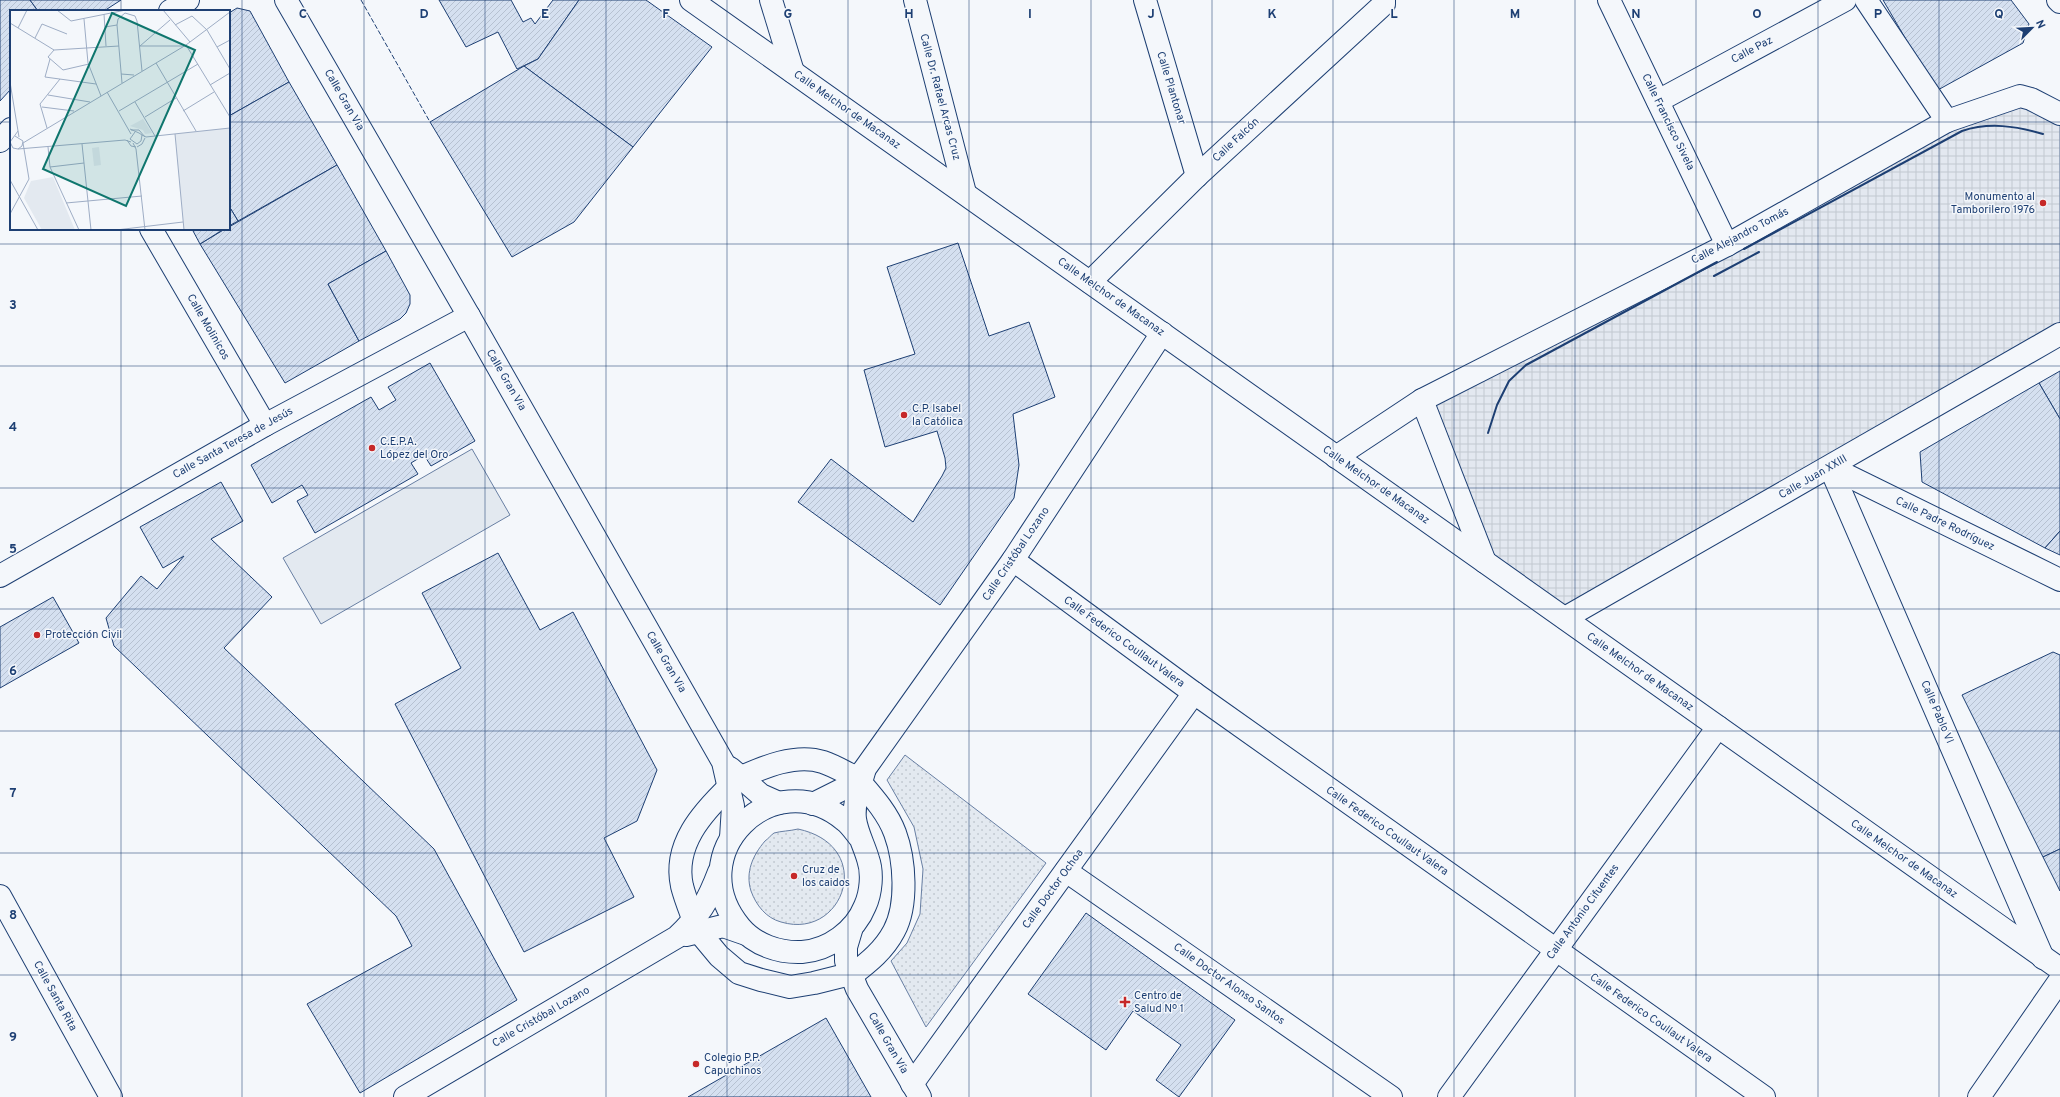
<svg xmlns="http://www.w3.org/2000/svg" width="2060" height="1097" font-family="Overpass,sans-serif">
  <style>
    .grass { fill: #e3e9f0; stroke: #687fa3 }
    .park { fill: url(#park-dots); stroke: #687fa3 }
    .plaza { fill: url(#plaza-grid); stroke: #687fa3 }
    .building { fill: url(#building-hatch); stroke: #1d3f73 }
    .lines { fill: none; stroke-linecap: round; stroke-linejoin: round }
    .street-casing { stroke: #1d3f73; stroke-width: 24 }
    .street { stroke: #f4f7fb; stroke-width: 22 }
    .fence { stroke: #1d3f73; stroke-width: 1; stroke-dasharray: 5 2; stroke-linecap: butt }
    .wall { stroke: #1d3f73; stroke-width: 2 }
    .grid { fill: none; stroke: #1d3f73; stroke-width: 1; stroke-opacity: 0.55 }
    .poi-dot { fill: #c62828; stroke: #f4f7fb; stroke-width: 1.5 }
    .labels { text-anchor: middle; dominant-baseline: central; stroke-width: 3; stroke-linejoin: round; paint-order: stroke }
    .street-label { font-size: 11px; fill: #1d3f73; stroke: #f4f7fb }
    .poi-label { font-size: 11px; fill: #1d3f73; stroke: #f4f7fb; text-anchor: start }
    .inset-road { fill: none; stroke: #9eadc5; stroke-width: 1 }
    .view { fill: #0f766e; fill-opacity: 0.15; stroke: #0f766e; stroke-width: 2 }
    .inset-edge { fill: none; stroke: #1d3f73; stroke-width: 2 }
    .grid-label { font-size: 13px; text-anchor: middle; font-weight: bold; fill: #1d3f73; stroke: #f4f7fb; stroke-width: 3; stroke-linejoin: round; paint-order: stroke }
  </style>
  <defs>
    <pattern id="park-dots" width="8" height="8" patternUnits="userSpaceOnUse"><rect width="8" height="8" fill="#e3e9f0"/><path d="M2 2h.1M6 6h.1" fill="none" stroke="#c2c9d1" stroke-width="1.8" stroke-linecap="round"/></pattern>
    <pattern id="plaza-grid" width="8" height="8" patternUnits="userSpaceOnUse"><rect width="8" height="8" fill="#e3e8f0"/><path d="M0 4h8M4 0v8" fill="none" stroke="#c2c8d1"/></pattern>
    <pattern id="building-hatch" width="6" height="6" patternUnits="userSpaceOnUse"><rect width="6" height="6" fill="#d5e0f0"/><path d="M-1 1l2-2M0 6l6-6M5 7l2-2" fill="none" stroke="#b6c1d1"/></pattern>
  </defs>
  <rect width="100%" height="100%" fill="#f4f7fb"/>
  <path class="grass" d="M472 449 510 515 321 624 283 558Z"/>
  <g class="park">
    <path d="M905 755 1046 863 926 1027 891 961 907 943 920 914 923 869 914 827 887 780Z"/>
    <path d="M798 829C877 846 844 941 781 922 766 918 756 905 751 891 745 872 753 855 765 841 768 839 771 835 774 833 781 831 790 831 798 829Z"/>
  </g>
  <path class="plaza" d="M2020 96 2060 114V334L1565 618 1485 562 1422 400Z"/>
  <g class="building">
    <path d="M0 0H30L38 11H11V89L0 101Z"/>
    <path d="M30 0H121L104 11H38Z"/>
    <path d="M439 0H511L523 22 531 18 535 24 553 0H579L538 59 517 69 498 32 466 47Z"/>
    <path d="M579 0H646L712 47 633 147 524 66 538 59Z"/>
    <path d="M1883 0H2011L2029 24 2023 43 1936 91Z"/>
    <path d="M237 8 250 11 289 82 229 116V13Z"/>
    <path d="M524 66 633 147 574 222 512 257 430 122Z"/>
    <path d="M289 82 337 165 238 221 229 206V116Z"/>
    <path d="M337 165 386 251 328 284 359 341 285 383 200 244 225 229H229V227Z"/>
    <path d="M229 206 238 221 229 226Z"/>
    <path d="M192 229H224L200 244Z"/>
    <path d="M958 243 989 336 1029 322 1055 397 1013 414 1019 465 1014 498 940 605 798 502 831 459 913 522 942 476 946 468 945 458 937 431 885 447 864 370 915 354 887 267Z"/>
    <path d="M386 251 410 295V304L406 313 400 319 359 341 328 284Z"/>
    <path d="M430 363 475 441 431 466 424 455 411 463 418 474 315 533 297 501 308 495 302 485 272 503 251 465 371 397 379 410 396 400 388 387Z"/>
    <path d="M2060 371V419L2039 383Z"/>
    <path d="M2039 383 2060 419V531L2045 548 1922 482 1920 452Z"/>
    <path d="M221 482 243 521 211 539 272 597 224 648 434 849 517 1000 360 1093 307 1004 412 946 396 916 114 646 106 618 141 576 157 589 184 556 163 568 140 527Z"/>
    <path d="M2060 531V555L2045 548Z"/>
    <path d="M498 553 540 630 573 612 657 770 637 821 604 838 634 897 524 952 395 704 461 668 422 593Z"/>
    <path d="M53 597 79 643 0 688V627Z"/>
    <path d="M2053 652 2060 655V849L2043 857 1962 695Z"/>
    <path d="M2060 849V891L2043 857Z"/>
    <path d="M1086 913 1235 1020 1179 1097 1156 1080 1181 1045 1133 1011 1106 1050 1028 994Z"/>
    <path d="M826 1018 871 1097H688Z"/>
  </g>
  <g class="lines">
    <g class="street-casing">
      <g id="street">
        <path d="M286 0 469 316 723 762 733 806 731 838"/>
        <path d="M691 0 2060 969"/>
        <path d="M771 0 793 72"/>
        <path d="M915 0 965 193"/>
        <path d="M1145 0 1197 176"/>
        <path d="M1609 0 1727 245"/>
        <path d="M1866 0 1947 121"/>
        <path d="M2058 0 2060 2"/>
        <path d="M170 11 188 0"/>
        <path d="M1658 101 1845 0"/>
        <path d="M0 141 11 129"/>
        <path d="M151 229 265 425"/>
        <path d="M1090 282 1197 176 1384 4V0"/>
        <path d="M1422 400 1485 562"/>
        <path d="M1336 457 1422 400 1727 245 1947 121 2020 96 2031 99 2060 114"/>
        <path d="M1830 467 2043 958"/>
        <path d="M1830 467 2060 580"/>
        <path d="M1013 560 1194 693 1764 1097"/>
        <path d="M0 576 265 425 469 316"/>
        <path d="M1565 618 2060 334"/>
        <path d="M730 768 761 795 779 803"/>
        <path d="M739 778C764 767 796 753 823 762 835 766 846 773 857 778"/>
        <path d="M813 804 849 786 864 770 1013 560 1162 333"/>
        <path d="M860 838C855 832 850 824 844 820 773 761 679 854 740 927 755 945 779 953 802 952 829 950 855 931 865 906 871 893 873 873 868 859 864 845 857 833 855 819 853 803 860 786 864 772"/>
        <path d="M1066 871 1391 1097"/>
        <path d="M0 896 111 1097"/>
        <path d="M694 921C690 910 685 898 682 886 673 845 702 813 729 787"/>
        <path d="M852 927 846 947V961L857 989 920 1097"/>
        <path d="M699 932 719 956 739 973 761 980 790 987 814 983 842 976"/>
        <path d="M686 935 723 926 746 934"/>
        <path d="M852 975C869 962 884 950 894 931 908 905 905 860 895 833 888 814 874 798 861 783"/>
        <path d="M912 1084 1194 693"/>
        <path d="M405 1097 677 937C700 915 708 901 719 872"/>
        <path d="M1449 1097 1718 727"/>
        <path d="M1979 1097 2060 980"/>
      </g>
    </g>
    <use href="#street" class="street"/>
    <path class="fence" d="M361 0 430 122"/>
    <g class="wall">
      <path d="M1744 249 1962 131C1989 122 2016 126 2043 134"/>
      <path d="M1714 276 1759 252"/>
      <path d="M1488 433 1497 405 1509 381 1526 365 1717 262"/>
    </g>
  </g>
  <path class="grid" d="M121 0V11M242 0V1097M364 0V1097M485 0V1097M606 0V1097M727 0V1097M848 0V1097M969 0V1097M1091 0V1097M1212 0V1097M1333 0V1097M1454 0V1097M1575 0V1097M1696 0V1097M1818 0V1097M1939 0V1097M0 122H11M229 122H2060M121 229V1097M0 244H2060M0 366H2060M0 488H2060M0 609H2060M0 731H2060M0 853H2060M0 975H2060"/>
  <g class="poi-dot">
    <circle cx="2043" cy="203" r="4"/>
    <circle cx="904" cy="415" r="4"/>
    <circle cx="372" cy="448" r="4"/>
    <circle cx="37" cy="635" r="4"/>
    <circle cx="794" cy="876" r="4"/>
    <path d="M1123 996h4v4h4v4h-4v4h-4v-4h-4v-4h4z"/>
    <circle cx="696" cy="1064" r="4"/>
  </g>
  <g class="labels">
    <g class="street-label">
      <text transform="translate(1752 50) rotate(-28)">Calle Paz</text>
      <text transform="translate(1171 88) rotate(73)">Calle Plantonar</text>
      <text transform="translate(940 97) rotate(75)">Calle Dr. Rafael Arcas Cruz</text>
      <text transform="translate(344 100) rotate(60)">Calle Gran Via</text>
      <text transform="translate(847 110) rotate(35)">Calle Melchor de Macanaz</text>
      <text transform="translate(1668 122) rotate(64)">Calle Francisco Sivela</text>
      <text transform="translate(1236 140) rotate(-43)">Calle Falcón</text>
      <text transform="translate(1740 236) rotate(-28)">Calle Alejandro Tomás</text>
      <text transform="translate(1111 297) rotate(35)">Calle Melchor de Macanaz</text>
      <text transform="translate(208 327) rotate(60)">Calle Molinicos</text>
      <text transform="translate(506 380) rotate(60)">Calle Gran Via</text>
      <text transform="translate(233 443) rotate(-29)">Calle Santa Teresa de Jesús</text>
      <text transform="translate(1813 477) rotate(-30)">Calle Juan XXIII</text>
      <text transform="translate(1376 485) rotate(35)">Calle Melchor de Macanaz</text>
      <text transform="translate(1945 524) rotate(26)">Calle Padre Rodríguez</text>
      <text transform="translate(1016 554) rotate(-56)">Calle Cristóbal Lozano</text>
      <text transform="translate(1124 642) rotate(36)">Calle Federico Coullaut Valera</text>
      <text transform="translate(666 662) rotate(60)">Calle Gran Via</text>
      <text transform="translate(1640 672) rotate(35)">Calle Melchor de Macanaz</text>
      <text transform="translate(1937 712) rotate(67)">Calle Pablo VI</text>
      <text transform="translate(1387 831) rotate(35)">Calle Federico Coullaut Valera</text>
      <text transform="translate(1904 859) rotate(35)">Calle Melchor de Macanaz</text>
      <text transform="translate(1053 889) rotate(-54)">Calle Doctor Ochoa</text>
      <text transform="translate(1583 912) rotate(-54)">Calle Antonio Cifuentes</text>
      <text transform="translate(1229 984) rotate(35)">Calle Doctor Alonso Santos</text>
      <text transform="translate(55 996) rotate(61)">Calle Santa Rita</text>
      <text transform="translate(541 1017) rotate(-30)">Calle Cristóbal Lozano</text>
      <text transform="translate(1651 1018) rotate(35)">Calle Federico Coullaut Valera</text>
      <text transform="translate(888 1043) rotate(60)">Calle Gran Vía</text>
    </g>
    <g class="poi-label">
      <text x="2035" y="197" text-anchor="end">Monumento al<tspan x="2035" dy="13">Tamborilero 1976</tspan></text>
      <text x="912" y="409">C.P. Isabel<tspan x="912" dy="13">la Católica</tspan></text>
      <text x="380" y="442">C.E.P.A.<tspan x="380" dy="13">López del Oro</tspan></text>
      <text x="45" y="635">Protección Civil</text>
      <text x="802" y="870">Cruz de<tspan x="802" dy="13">los caidos</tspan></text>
      <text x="1134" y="996">Centro de<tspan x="1134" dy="13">Salud Nº 1</tspan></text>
      <text x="704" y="1058">Colegio P.P.<tspan x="704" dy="13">Capuchinos</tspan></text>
    </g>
  </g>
  <g transform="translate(10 10)">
    <rect width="220" height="220" fill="#f4f7fb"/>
    <path d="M89 137 91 155 84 156 82 138Z" fill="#e3e9f0"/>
    <path d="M133 109 142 123 135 124 133 120 120 116ZM220 118V220H174L165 124ZM43 167 65 220H32L14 188 21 171Z" fill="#e3e9f0"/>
    <path class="inset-road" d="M47 0 61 11 116 0M153 0 180 32M115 3 125 6 127 11 132 61M94 4 96 36M74 9 78 53 91 86M0 13 44 40M165 15 182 6 197 20 220 59M95 17 107 15M8 18 17 0M25 28 32 14 57 24M176 35 220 107M130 36H173M130 36 160 10M207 37 220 30M40 49 35 67 86 74M146 53 186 121M53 60 38 47 44 40 109 36M53 60 79 54M111 64 124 65M0 72 9 127M112 73 107 15 108 9 115 3M200 75 220 63M97 82 121 124M38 85 80 92M125 92 145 126M32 97 64 101M109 101 188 54M173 101 204 82M135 107 166 88M37 118 30 94 50 69M120 119 129 123 132 125 131 131 127 134 120 129 125 122M121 120H129L135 127M165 124 174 220M132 125 136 127 220 118M5 126 13 131 12 136 8 139 3 138 0 132 8 121M117 130 121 136 126 137M13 133 176 35 220 2M123 133 126 139 135 220M72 134 81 220M38 137 40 157 69 220M127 137 132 134 135 128M8 139 115 130 121 132M40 157 74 153M0 170 28 220M56 193 132 186M0 204 19 169 13 133M106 220 173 212"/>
    <path class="view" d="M102 3 185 40 116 196 33 159Z"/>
    <rect width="220" height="220" class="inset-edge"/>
  </g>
  <g class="grid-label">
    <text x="303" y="18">C</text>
    <text x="424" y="18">D</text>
    <text x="545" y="18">E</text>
    <text x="666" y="18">F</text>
    <text x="788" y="18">G</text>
    <text x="909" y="18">H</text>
    <text x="1030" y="18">I</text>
    <text x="1151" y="18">J</text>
    <text x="1272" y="18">K</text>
    <text x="1394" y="18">L</text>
    <text x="1515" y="18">M</text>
    <text x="1636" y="18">N</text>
    <text x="1757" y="18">O</text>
    <text x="1878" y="18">P</text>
    <text x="1999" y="18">Q</text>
    <text x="13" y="309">3</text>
    <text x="13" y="431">4</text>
    <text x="13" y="553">5</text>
    <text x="13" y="675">6</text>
    <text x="13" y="797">7</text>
    <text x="13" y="919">8</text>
    <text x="13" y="1041">9</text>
  </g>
  <g transform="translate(2032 28) rotate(66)" stroke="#f4f7fb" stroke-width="3" paint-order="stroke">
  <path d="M0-3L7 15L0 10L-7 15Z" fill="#1d3f73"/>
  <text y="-6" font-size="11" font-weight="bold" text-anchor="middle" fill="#1d3f73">N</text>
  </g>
</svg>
